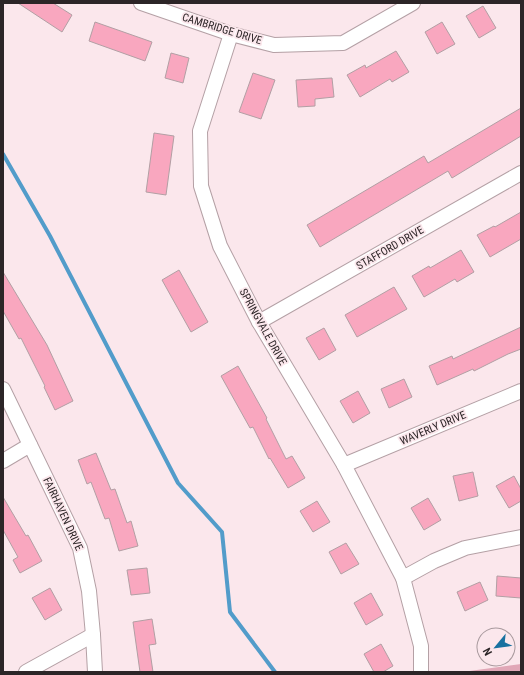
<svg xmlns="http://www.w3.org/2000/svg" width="524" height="675" font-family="'Roboto Condensed',sans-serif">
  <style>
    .green { fill: #e1a7b7 }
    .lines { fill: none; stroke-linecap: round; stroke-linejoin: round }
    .stream { stroke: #529cca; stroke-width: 4 }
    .building { fill: #f9a7bf; stroke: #b29fa4 }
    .minor-casing { stroke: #b4a0a5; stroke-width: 16 }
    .minor { stroke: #fff; stroke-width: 14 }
    .labels { text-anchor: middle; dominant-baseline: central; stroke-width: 3.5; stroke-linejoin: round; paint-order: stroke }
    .street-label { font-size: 11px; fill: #2c2527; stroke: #fbe7ec }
  </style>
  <rect width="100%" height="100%" fill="#fbe7ec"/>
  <path class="green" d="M521 664V672H462Z"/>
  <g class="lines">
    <path class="stream" d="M3 154 50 236 178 483 222 532 230 612 275 672"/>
  </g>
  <g class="building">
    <path d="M18 3H53L72 15 62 32Z"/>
    <path d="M483 6 496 28 479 38 466 16Z"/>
    <path d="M95 22 152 42 145 61 89 41Z"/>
    <path d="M442 22 455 44 437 54 425 32Z"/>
    <path d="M396 51 409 72 392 82 390 79 360 97 347 75 365 65 366 68Z"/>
    <path d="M171 53 189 58 183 83 165 78Z"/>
    <path d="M253 73 275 80 261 119 239 112Z"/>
    <path d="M332 78 334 97 315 99V106L298 107 296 80Z"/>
    <path d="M521 108V136L452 178 448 171 320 247 307 225 424 156 428 163Z"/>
    <path d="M154 133 174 136 166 195 146 192Z"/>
    <path d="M521 212V239L490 257 477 235 494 226 495 227Z"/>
    <path d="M461 250 474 272 457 282 455 279 424 297 412 276 429 266 430 268Z"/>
    <path d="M179 270 208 322 191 332 162 280Z"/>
    <path d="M3 272 47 345 73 401 55 410 44 387 45 386 21 338 19 339 3 311Z"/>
    <path d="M394 287 407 309 357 337 345 315Z"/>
    <path d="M521 327V349L508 354 474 371 473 369 437 385 429 366 452 356 453 359Z"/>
    <path d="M324 328 336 350 319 360 306 338Z"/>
    <path d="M238 366 267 418 266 419 286 459 292 456 305 478 288 488 270 458 269 459 253 427 250 428 221 376Z"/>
    <path d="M404 379 412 397 389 408 381 389Z"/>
    <path d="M358 391 370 413 353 423 340 401Z"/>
    <path d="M96 453 111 490 115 489 127 523 131 521 138 546 119 551 109 518 105 519 91 482 87 484 78 460Z"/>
    <path d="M473 472 478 496 459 501 453 476Z"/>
    <path d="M514 476 521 489V501L509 508 496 486Z"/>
    <path d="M3 497 26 536 28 535 42 561 20 573 13 560 18 557 3 530Z"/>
    <path d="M428 498 441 520 424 530 411 508Z"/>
    <path d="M317 501 330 522 313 532 300 511Z"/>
    <path d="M346 543 359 564 341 574 329 552Z"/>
    <path d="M147 568 150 593 131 595 127 570Z"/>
    <path d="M497 576 521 578V598L496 596Z"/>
    <path d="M480 582 488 600 465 611 457 592Z"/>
    <path d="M50 588 62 610 45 620 32 598Z"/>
    <path d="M371 593 383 615 366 625 354 603Z"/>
    <path d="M152 619 156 644 149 645 153 672H140L133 622Z"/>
    <path d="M381 644 393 666 383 672H374L364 654Z"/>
  </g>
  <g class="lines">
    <g class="minor-casing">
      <g id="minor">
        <path d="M141 3 231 34 274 45 343 43 413 3"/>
        <path d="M231 34 200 131 201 186 220 246 259 322 344 465 403 578 421 646V672"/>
        <path d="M259 322 521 173"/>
        <path d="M3 389 80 548 89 591 93 635 95 672"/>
        <path d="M3 461 30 445"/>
        <path d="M344 465 521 391"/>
        <path d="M403 578 434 561 465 548 521 537"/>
        <path d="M26 672 93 635"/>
      </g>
    </g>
    <use href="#minor" class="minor"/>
  </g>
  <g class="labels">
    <g class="street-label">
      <text transform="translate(222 29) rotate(17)">CAMBRIDGE DRIVE</text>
      <text transform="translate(390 248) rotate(-30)">STAFFORD DRIVE</text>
      <text transform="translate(263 327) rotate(61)">SPRINGVALE DRIVE</text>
      <text transform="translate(433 428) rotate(-23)">WAVERLY DRIVE</text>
      <text transform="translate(63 514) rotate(65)">FAIRHAVEN DRIVE</text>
    </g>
  </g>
  <rect width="524" height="675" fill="none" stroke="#2c2527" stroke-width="8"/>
  <g transform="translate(496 647) rotate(241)"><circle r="19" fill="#fbe7ec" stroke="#a8999d"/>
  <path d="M0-3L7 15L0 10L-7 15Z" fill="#1871a0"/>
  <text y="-6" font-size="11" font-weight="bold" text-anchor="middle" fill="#2c2527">N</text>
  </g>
</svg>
